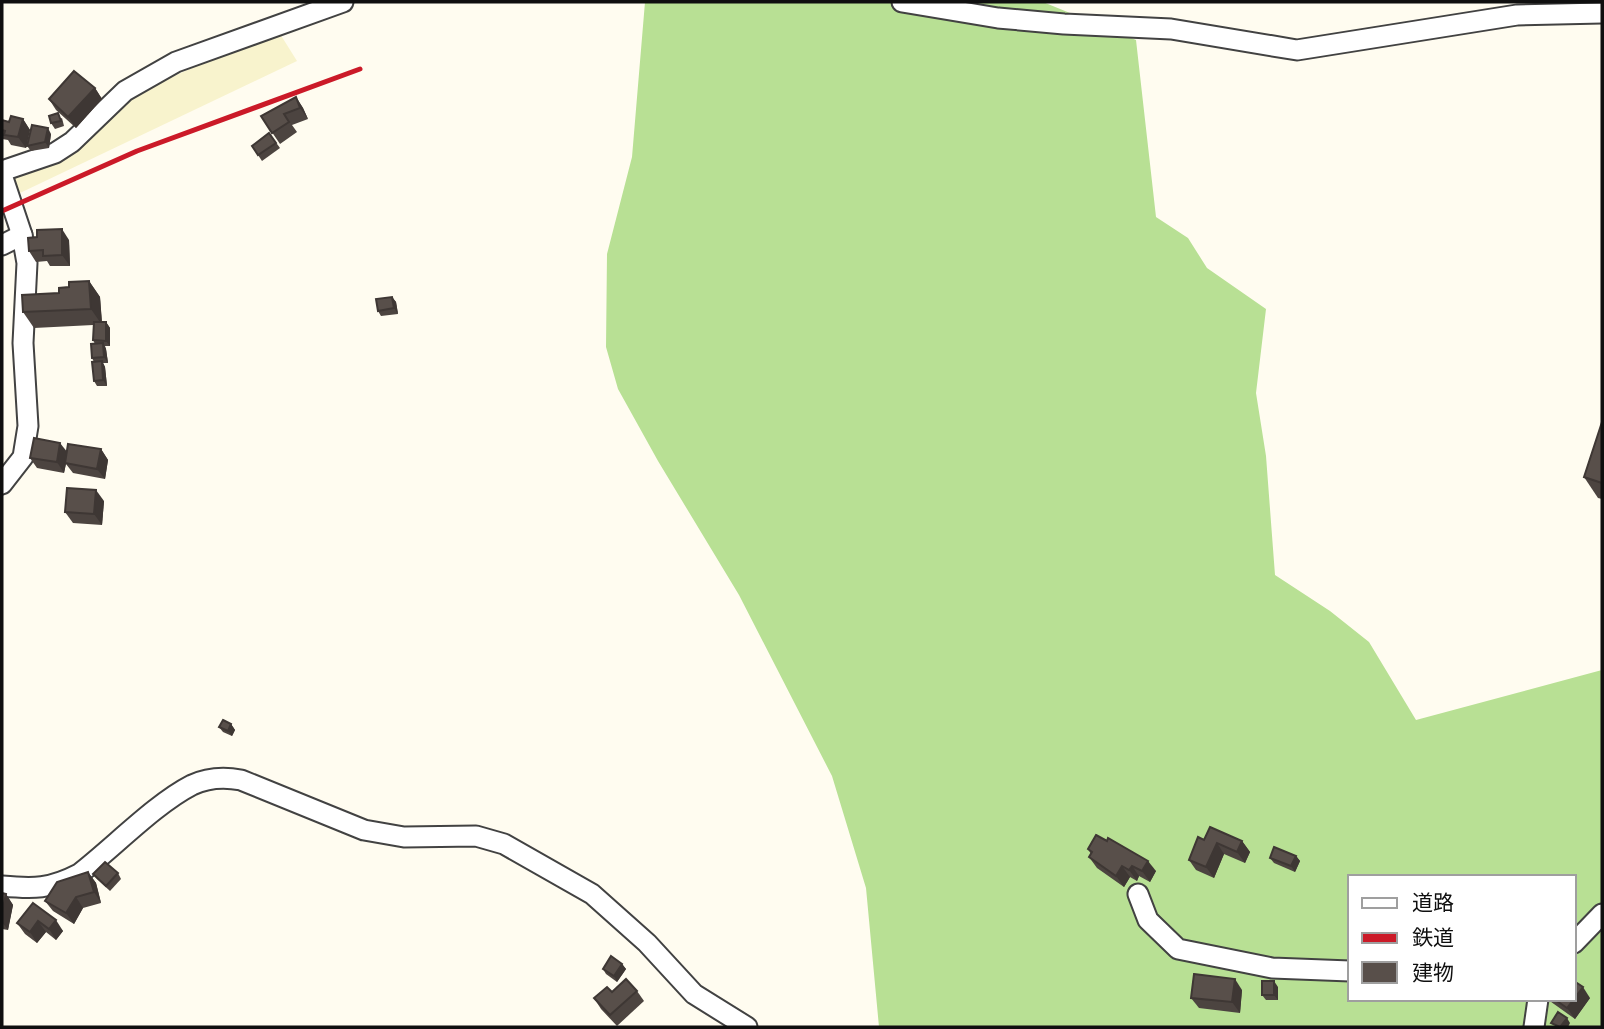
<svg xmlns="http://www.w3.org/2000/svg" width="1604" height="1029" font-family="'PT Serif','Noto Sans JP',serif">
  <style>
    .farmland { fill: #f8f3cd }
    .forest { fill: #b8e094; fill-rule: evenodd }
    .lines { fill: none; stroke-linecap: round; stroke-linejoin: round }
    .street-casing { stroke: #424242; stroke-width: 23 }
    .street { stroke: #fff; stroke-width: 19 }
    .rail { stroke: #cb1a28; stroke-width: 5 }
    .wall { fill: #4c4440 }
    .shaded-wall { fill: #3e3734 }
    .building { fill: #584f4a; stroke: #3e3734; stroke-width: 2 }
  </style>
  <rect width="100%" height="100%" fill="#fffcf0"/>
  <path class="farmland" d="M277 29 297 61 20 193 13 177 124 99Z"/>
  <path class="forest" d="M645 2H1043L1136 40 1156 217 1188 238 1207 268 1266 309 1256 393 1266 456 1275 575 1330 611 1369 642 1416 720 1602 670V1027H879L866 888 832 776 739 595 658 461 618 389 606 347 607 254 632 157ZM1350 877H1574V999H1350Z"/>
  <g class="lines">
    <g class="street-casing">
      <g id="street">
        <path d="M902 2 998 18 1064 24 1171 29 1297 50 1517 15 1602 13"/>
        <path d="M2 171 55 153 72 142 125 91 176 62 343 2"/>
        <path d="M2 175 22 235 27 263 23 343 28 426 23 457 2 484"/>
        <path d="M2 245 22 235"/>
        <path d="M2 886C34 889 50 889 79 874 114 847 155 804 192 785 207 778 225 777 241 780L364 830 404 837 476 836 504 844 592 894 647 943 694 994 747 1027"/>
        <path d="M1138 894 1148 920 1178 949 1272 968 1350 971"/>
        <path d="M1574 943 1602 914"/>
        <path d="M1534 1027 1538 999"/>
      </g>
    </g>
    <use href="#street" class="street"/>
    <path class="rail" d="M2 211 137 151 360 69"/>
  </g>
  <g class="wall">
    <path d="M95 88 102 99 76 128 56 110 49 99Z"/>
    <path d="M296 97 303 108 308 119 292 125 297 132 280 144 261 116Z"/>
    <path d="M62 118 64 126 55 129 51 123Z"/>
    <path d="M23 119 30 130 26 148 11 145 8 140 2 139V120L9 122Z"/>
    <path d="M269 133 280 148 262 161 252 146Z"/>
    <path d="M51 134 49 148 31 151 27 146Z"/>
    <path d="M69 240 70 266H50L47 261 36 262 29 251Z"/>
    <path d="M89 281 100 297 102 322H106L110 328V346H105L106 349 108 363H103L105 367 107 386H97L94 381V362L92 358 95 344 93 340V325L34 328 23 312 69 287Z"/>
    <path d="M392 297 396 302 398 314 381 316 378 311Z"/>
    <path d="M1602 422V499L1598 498 1584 477Z"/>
    <path d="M101 449 108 460 105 479 73 473 66 464 64 473 37 468 30 458 67 452Z"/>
    <path d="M104 501 102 525 73 523 65 512Z"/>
    <path d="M231 724 235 730 232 736 223 732 219 727Z"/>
    <path d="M1204 840 1242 841 1250 852 1245 863 1224 854 1214 878 1196 870 1189 860Z"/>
    <path d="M1088 849 1156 871 1150 882 1139 876 1137 881 1130 877 1124 887 1097 868 1089 857 1091 854Z"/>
    <path d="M1296 856 1300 861 1295 872 1274 863 1270 858Z"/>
    <path d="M88 872 96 883 101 903 83 908 74 924 53 911 45 901Z"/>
    <path d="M118 873 121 879 110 891 97 879 93 874Z"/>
    <path d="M2 893 6 894 13 905 8 930 2 929Z"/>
    <path d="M33 903 63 931 56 940 46 932 37 943 25 934 17 923Z"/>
    <path d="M622 964 626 969 617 982 606 974 603 969Z"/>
    <path d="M1278 987V1000H1266L1262 995Z"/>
    <path d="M1242 990 1240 1013 1199 1008 1191 998Z"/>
    <path d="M637 991 644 1001 617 1026 601 1009 594 998 612 992Z"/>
    <path d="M1590 998 1575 1019 1547 999H1574Z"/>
  </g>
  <g class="shaded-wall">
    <path d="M95 88 102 99 76 128 68 117Z"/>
    <path d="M296 97 303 108 308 119 300 108Z"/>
    <path d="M23 119 30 130 26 148 18 137Z"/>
    <path d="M48 128 51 134 49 148 45 142Z"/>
    <path d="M62 229 69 240 70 266 62 255Z"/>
    <path d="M89 281 100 297 102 325 91 309Z"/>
    <path d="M392 297 396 302 398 314 394 308Z"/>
    <path d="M106 322 110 328V346L106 341Z"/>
    <path d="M103 343 106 349 108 363 104 357Z"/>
    <path d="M102 361 105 367 107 386 103 380Z"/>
    <path d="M60 443 68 453 64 473 57 462Z"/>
    <path d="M101 449 108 460 105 479 97 469Z"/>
    <path d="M96 490 104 501 102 525 94 514Z"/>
    <path d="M231 724 235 730 232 736 228 731Z"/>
    <path d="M1242 841 1250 852 1245 863 1237 852Z"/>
    <path d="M1217 843 1224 854 1214 878 1206 867Z"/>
    <path d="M1296 856 1300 861 1295 872 1291 866Z"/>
    <path d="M1148 861 1156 871 1150 882 1142 871Z"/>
    <path d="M1122 866 1130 877 1124 887 1116 876Z"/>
    <path d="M1132 866 1139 876 1137 881 1129 870Z"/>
    <path d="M88 872 96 883 101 903 94 892Z"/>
    <path d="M6 894 13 905 8 930 2 922V912Z"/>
    <path d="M76 897 83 908 74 924 66 913Z"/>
    <path d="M56 920 63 931 56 940 49 929Z"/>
    <path d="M38 921 46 932 37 943 30 932Z"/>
    <path d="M622 964 626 969 617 982 614 976Z"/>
    <path d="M1235 979 1242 990 1240 1013 1232 1002Z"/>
    <path d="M1274 981 1278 987V1000L1274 995Z"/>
    <path d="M1583 987 1590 998 1575 1019 1567 1008Z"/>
    <path d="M1567 1018 1570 1023 1568 1027H1560Z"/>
  </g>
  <g class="building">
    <path d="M74 71 95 88 68 117 49 99Z"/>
    <path d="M296 97 300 108 284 114 289 122 272 133 261 116Z"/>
    <path d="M58 113 61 121 51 123 49 116Z"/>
    <path d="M11 116 23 119 18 137 4 135 5 131 2 130V120L9 122Z"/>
    <path d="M32 125 48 128 45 142 27 146Z"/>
    <path d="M269 133 276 143 258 155 252 146Z"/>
    <path d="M62 229V255L43 256V250L29 251 28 238 37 237V230Z"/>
    <path d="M89 281 91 309 23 312 22 295 59 293V288L69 287V282Z"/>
    <path d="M392 297 394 308 378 311 376 299Z"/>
    <path d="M94 322H106V341L93 340Z"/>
    <path d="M103 343 104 357 92 358 91 344Z"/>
    <path d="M102 361 103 380 94 381 92 362Z"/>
    <path d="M1602 422V483L1584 477Z"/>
    <path d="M34 438 60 443 57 462 30 458Z"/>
    <path d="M68 444 101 449 97 469 65 463Z"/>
    <path d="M67 488 96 490 94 514 65 512Z"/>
    <path d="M223 720 231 724 228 731 219 727Z"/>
    <path d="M1210 827 1242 841 1237 852 1217 843 1206 867 1189 860 1198 837 1204 840Z"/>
    <path d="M1096 835 1107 841 1108 838 1148 861 1142 871 1132 866 1129 870 1122 866 1116 876 1089 857 1092 852 1088 849Z"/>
    <path d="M1274 847 1296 856 1291 866 1270 858Z"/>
    <path d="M105 862 118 873 106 886 93 874Z"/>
    <path d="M88 872 94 892 76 897 66 913 45 901 57 882Z"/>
    <path d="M2 893 6 894 2 912Z"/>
    <path d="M33 903 56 920 49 929 38 921 30 932 17 923Z"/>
    <path d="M611 956 622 964 614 976 603 969Z"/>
    <path d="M1194 974 1235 979 1232 1002 1191 998Z"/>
    <path d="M626 979 637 991 610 1015 594 998 607 987 612 992Z"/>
    <rect x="1262" y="981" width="12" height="14"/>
    <path d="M1574 981 1583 987 1574 999Z"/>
    <path d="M1554 999H1574L1567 1008Z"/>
    <path d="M1558 1012 1567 1018 1560 1027 1551 1023Z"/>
  </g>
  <rect width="1604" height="1029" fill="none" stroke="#0f0f0f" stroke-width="7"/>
  <rect x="1348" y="875" width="228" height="126" fill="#ffffff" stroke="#9f9f9f" stroke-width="2"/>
  <rect x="1362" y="898" width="35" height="10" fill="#ffffff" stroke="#9f9f9f" stroke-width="2"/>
  <text x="1412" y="910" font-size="21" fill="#0f0f0f">道路</text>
  <rect x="1362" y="933" width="35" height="10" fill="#cb1a28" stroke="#9f9f9f" stroke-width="2"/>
  <text x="1412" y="945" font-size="21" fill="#0f0f0f">鉄道</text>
  <rect x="1362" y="962" width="35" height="21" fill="#584f4a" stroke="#9f9f9f" stroke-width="2"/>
  <text x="1412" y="980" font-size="21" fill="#0f0f0f">建物</text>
</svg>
